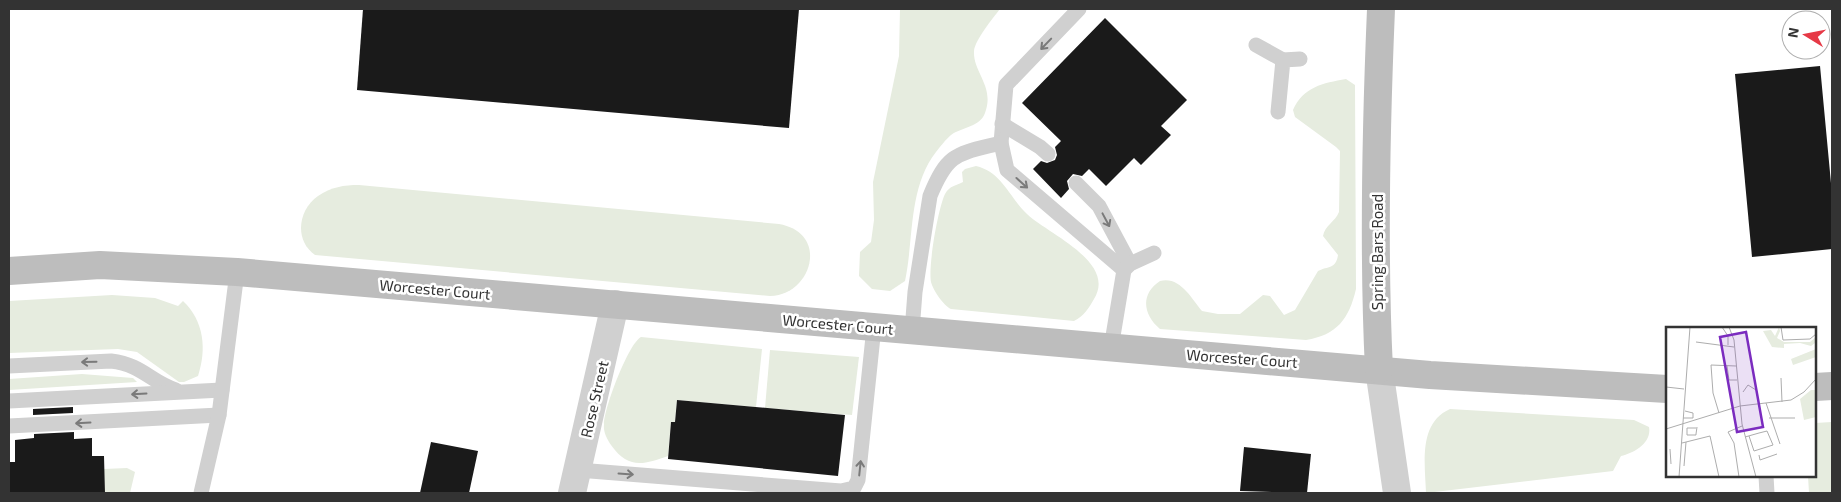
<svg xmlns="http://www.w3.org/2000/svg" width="1841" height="502" font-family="'Exo 2',sans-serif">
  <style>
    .green { fill: #e6ecdf }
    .building { fill: #1a1a1a }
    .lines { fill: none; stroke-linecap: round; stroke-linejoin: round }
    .lane { stroke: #d0d0d0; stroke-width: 15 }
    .street { stroke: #d0d0d0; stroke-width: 28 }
    .secondary { stroke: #bdbdbd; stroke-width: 28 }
    .oneway { stroke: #7a7a7a }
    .labels { text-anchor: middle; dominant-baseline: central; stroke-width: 5; stroke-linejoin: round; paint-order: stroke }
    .street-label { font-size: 15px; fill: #333; stroke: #fff }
    .inset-road { fill: none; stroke: #adadad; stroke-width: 1 }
    .view { fill: #7b2cbf; fill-opacity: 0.15; stroke: #7b2cbf; stroke-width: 2.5 }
    .inset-edge { fill: none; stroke: #333; stroke-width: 2.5 }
  </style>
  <rect width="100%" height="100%" fill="#fff"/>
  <g class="green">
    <path d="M900 9H1000C993 18 975 40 974 51 973 73 995 86 985 113 980 127 962 127 951 135 946 139 940 147 936 152 908 188 914 239 905 281L890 291 872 289 859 276 860 252 871 242 874 220 873 182 899 56Z"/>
    <path d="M1346 79 1355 85 1356 289C1349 319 1337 335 1306 340L1160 329C1143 315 1140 294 1160 281 1180 276 1191 298 1202 311L1218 314H1240L1263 295 1270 296 1284 315 1295 310 1318 271C1328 266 1336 269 1338 255L1323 236C1325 225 1335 222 1339 212L1340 151 1336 147 1295 117 1293 110C1303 87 1323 83 1346 79Z"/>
    <path d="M976 166C1002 172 1009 197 1027 214 1048 234 1117 262 1094 299 1089 308 1084 316 1074 321L951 309C943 305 933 290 931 282 928 266 938 209 945 194 950 185 956 186 963 182L962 172 965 169Z"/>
    <path d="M359 185 779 224C830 233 812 295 770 296L315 255C294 240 298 210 318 196 331 187 344 185 359 185Z"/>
    <path d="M112 295 155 298 178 306 183 301C204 321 207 349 198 376L184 382H179L137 352 118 349 9 353V301Z"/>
    <path d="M641 337 762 349 756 407 677 400 675 422 671 423 668 456C643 465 628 469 611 445 607 439 603 432 604 424 604 409 628 344 641 337Z"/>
    <path d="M770 350 859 357 852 415 765 408Z"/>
    <path d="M82 374 133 378 137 382 9 390V379Z"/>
    <path d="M1450 409 1634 420 1649 427C1652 443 1634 453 1621 456L1613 471 1426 493C1425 464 1418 423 1450 409Z"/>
    <path d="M1832 422V493H1809L1808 476H1815V423Z"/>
    <path d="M127 468 135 472 130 493H105L104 469Z"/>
  </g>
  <g class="building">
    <path d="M363 9H799L789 128 357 90Z"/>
    <path d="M1105 18 1187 100 1161 126 1171 135 1141 165 1134 158 1106 186 1089 169 1082 176 1073 174 1067 181 1069 189 1061 198 1033 169 1041 161 1047 163 1055 160 1057 155 1055 147 1061 141 1022 103Z"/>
    <path d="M1820 66 1832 194V249L1752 257 1735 74Z"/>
    <path d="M677 400 845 415 838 476 668 459 671 422H675Z"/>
    <path d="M73 407V413L33 415V409Z"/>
    <path d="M74 432V439L92 438V456H104L105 493H9V462H15V440L34 438V434Z"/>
    <path d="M431 442 478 451 469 493H420Z"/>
    <path d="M1244 447 1311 454 1307 493 1240 491Z"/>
  </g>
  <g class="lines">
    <g class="lane">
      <path d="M1079 9 1006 85 1001 143 1007 170 1124 270"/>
      <path d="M1256 45 1283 60"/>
      <path d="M1278 112 1283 60 1300 59"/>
      <path d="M1002 124 1040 147 1048 154"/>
      <path d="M1076 183 1099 206 1130 264"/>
      <path d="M912 331 915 292 930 196C948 152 957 154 1001 143"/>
      <path d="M1111 348 1124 270 1130 264 1154 253"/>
      <path d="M9 366 111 361C143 365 149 381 176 390"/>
      <path d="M9 401 222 390"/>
      <path d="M9 426 219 415"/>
      <path d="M578 470 841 491 854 488 858 480 874 327"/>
      <path d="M1766 476 1767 493"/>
      <path d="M201 493 219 415 237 272"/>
    </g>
    <g class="street">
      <path d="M1379 369 1397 493"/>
      <path d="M572 493 615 304"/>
    </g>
    <g class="secondary">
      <path d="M9 271 100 265 237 272 1430 375 1667 389"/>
      <path d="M1379 369C1373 251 1376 127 1381 9"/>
      <path d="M1815 387 1832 386"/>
    </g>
  </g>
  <defs><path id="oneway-shaft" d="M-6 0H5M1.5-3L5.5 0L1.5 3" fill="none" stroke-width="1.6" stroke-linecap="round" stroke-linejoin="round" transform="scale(1.25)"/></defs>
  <g class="oneway">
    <use href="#oneway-shaft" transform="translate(1046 44) rotate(134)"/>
    <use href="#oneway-shaft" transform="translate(1022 183) rotate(42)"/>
    <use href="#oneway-shaft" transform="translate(1106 220) rotate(62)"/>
    <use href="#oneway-shaft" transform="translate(89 362) rotate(179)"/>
    <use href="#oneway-shaft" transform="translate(139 394) rotate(177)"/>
    <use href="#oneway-shaft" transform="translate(83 423) rotate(177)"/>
    <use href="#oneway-shaft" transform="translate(860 468) rotate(-84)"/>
    <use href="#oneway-shaft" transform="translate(626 474) rotate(4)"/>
  </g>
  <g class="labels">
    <g class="street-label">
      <text transform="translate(1377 252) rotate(-90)">Spring Bars Road</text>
      <text transform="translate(435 289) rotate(5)">Worcester Court</text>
      <text transform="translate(838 324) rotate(5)">Worcester Court</text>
      <text transform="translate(1242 358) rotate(4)">Worcester Court</text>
      <text transform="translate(594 399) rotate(-77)">Rose Street</text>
    </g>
  </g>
  <g transform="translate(1666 327)">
    <rect width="150" height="150" fill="#fff"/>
    <path d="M113 0 114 4 111 11 118 15H144L150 10 149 16 145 19 134 16 118 17V21L106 20 97 4 105 3 109 9ZM150 22V30L127 38 125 32ZM145 63H150V90L138 93 134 72Z" fill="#e6ecdf"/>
    <path class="inset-road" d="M56 0 62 9V18M63 0 68 13 76 97 90 150M115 0 117 13 144 12 150 7M30 15 68 20M61 39 63 53H71M115 51 116 75M0 60 18 62M77 65 82 58 90 63M100 76 114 117M53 86 47 66 45 38 70 39M17 91H27V86L19 84M103 91H129M30 101H21V108H30V107L31 100M0 102 74 79 125 73 138 65 150 52M79 110 93 106 101 104 107 118 88 124 83 109M16 116 44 109 53 150M4 122 5 137M93 128 94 133 111 127M18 139 20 115M13 150 24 0M73 150 68 116 62 105 76 99"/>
    <path class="view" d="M80 5 97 100 71 105 54 10Z"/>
    <rect width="150" height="150" class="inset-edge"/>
  </g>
  <rect width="1841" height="502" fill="none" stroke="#333333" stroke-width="20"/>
  <g transform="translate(1806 35) rotate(280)"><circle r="24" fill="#ffffff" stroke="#adadad"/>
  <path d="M0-4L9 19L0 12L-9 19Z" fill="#e63946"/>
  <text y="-8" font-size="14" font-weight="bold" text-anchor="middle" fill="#333333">N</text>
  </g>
</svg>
